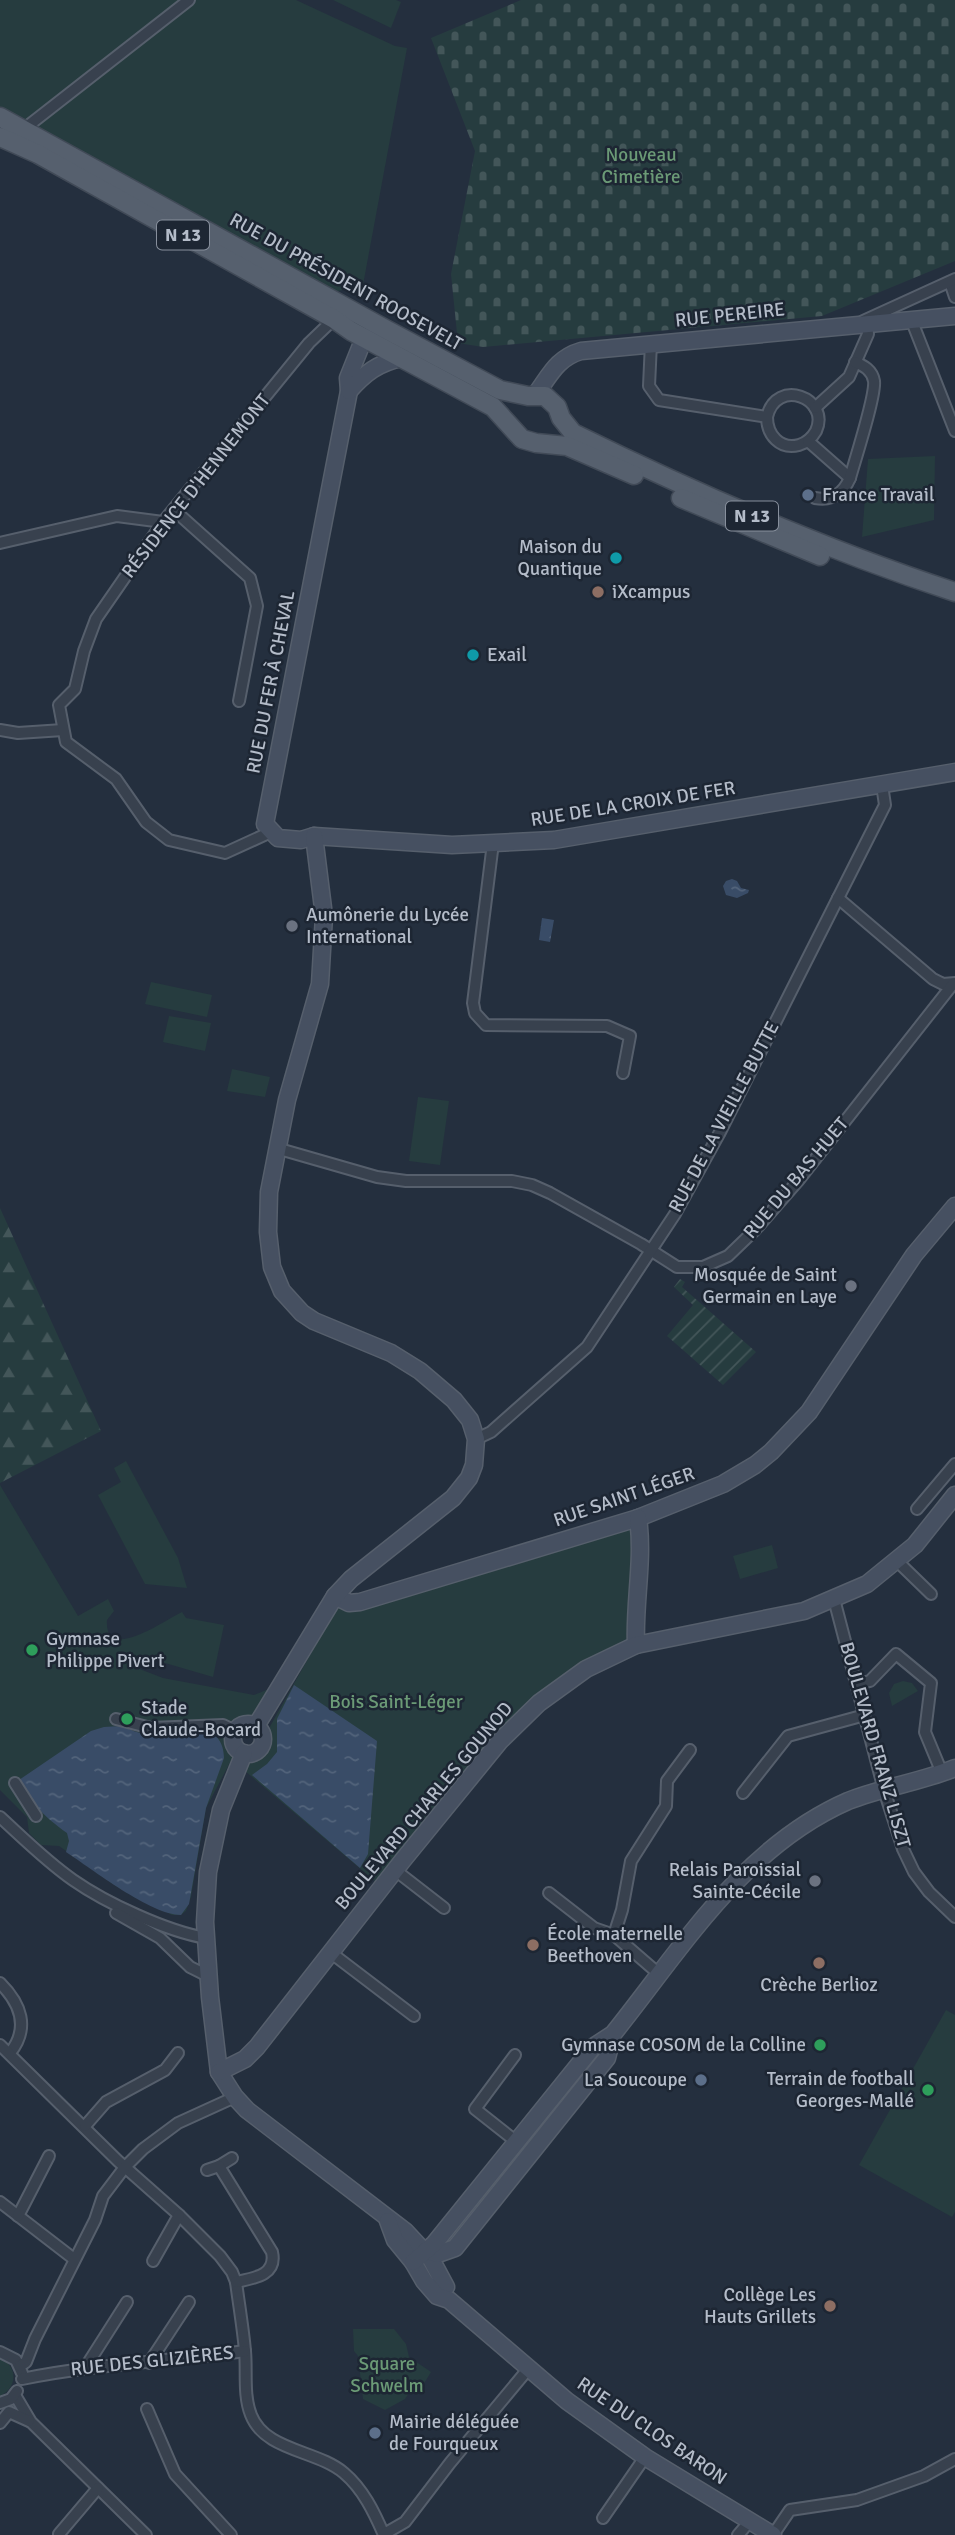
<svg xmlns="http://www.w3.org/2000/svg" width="955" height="2535" font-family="Signika,sans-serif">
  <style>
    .green { fill: #263c3f }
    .forest { fill: url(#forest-firs) }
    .cemetery { fill: url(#cemetery-stones) }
    .garden { fill: url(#garden-furrows) }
    .water { fill: url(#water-ripples) }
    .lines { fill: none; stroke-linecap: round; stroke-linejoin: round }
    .street-casing { stroke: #565f6c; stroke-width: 14 }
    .secondary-casing { stroke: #565f6c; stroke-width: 19 }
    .primary-casing { stroke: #414a57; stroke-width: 21 }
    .street { stroke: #38414e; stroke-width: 10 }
    .secondary { stroke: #465061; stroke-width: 16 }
    .primary { stroke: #56606e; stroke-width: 18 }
    .service-dot { fill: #5c6f8a; stroke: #1d2633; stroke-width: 2.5 }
    .culture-dot { fill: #0f9aa8; stroke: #1d2633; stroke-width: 2.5 }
    .education-dot { fill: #8d6e63; stroke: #1d2633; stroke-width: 2.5 }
    .worship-dot { fill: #6b7280; stroke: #1d2633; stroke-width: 2.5 }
    .leisure-dot { fill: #2e9e5b; stroke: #1d2633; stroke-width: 2.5 }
    .labels { text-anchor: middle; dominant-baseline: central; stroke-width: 5; stroke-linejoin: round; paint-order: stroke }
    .shield { fill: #1d2633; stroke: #878f9c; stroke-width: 2 }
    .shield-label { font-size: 18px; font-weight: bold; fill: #b4bcc9 }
    .park-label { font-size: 19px; fill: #6b9a76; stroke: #1d2633 }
    .street-label { font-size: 19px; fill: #b4bcc9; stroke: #1d2633 }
    .poi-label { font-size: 19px; fill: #b4bcc9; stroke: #1d2633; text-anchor: start }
  </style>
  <defs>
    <pattern id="forest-firs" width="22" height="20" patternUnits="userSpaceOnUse" patternTransform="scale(1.75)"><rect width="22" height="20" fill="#263c3f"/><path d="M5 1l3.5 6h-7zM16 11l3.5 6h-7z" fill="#435659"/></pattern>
    <pattern id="cemetery-stones" width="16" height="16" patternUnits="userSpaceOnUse" patternTransform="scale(1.75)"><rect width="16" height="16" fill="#263c3f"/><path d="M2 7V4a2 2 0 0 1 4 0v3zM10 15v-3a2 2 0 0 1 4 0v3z" fill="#435659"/></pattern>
    <pattern id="garden-furrows" width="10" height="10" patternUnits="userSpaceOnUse" patternTransform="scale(1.75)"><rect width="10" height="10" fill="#263c3f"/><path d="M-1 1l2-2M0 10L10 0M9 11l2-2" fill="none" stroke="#435659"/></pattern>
    <pattern id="water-ripples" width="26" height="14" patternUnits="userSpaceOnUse" patternTransform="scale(1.75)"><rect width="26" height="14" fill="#394c67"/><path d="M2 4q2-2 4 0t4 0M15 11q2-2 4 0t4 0" fill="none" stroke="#53647b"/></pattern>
  </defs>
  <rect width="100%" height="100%" fill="#242f3e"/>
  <g class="green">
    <path d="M0 0H296L395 46 407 48 363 285 334 292 0 115Z"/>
    <path d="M333 0H396L401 2 391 28Z"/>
    <path d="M935 456 934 520 862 537 868 459Z"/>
    <path d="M151 982 212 995 207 1017 145 1004Z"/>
    <path d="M169 1016 211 1023 205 1051 163 1042Z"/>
    <path d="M232 1069 270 1077 265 1097 227 1091Z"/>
    <path d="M418 1097 449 1101 440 1165 409 1161Z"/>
    <path d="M126 1461 178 1558 187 1588 145 1584 98 1495 121 1482 114 1468Z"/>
    <path d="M0 1485 78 1616 108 1599 114 1611 107 1620C104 1664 165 1620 182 1612L186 1618 224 1625 213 1677 141 1656 137 1668 163 1678 254 1695 269 1689 206 1808 191 1897 186 1911 181 1915H172L116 1886 59 1846 41 1845 29 1833 27 1817 0 1790Z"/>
    <path d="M633 1527 629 1638 581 1663 546 1687 461 1774 376 1882 245 1771 337 1607 367 1608Z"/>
    <path d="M772 1545 778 1568 740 1579 733 1556Z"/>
    <path d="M903 1681 912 1683 918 1691 892 1706 889 1693 894 1684Z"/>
    <path d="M946 2010 955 2015V2212L952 2217 859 2165Z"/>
    <path d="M353 2329H394L406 2344 409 2357 431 2372 423 2385H414L405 2399 385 2410 363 2399 358 2356 354 2351Z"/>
    <path d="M0 2357C18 2367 18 2387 0 2396Z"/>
  </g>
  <path class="forest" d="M0 1208 101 1431 0 1483Z"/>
  <path class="cemetery" d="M521 0H955V261L822 316 483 347 458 343 451 274 475 151 431 38Z"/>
  <path class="garden" d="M680 1279 685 1282 682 1287 756 1352 723 1385 667 1336 693 1305 674 1287Z"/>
  <g class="water">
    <path d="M732 879 737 881 741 888 749 890 748 893 737 898 726 895 723 886 726 881Z"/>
    <path d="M542 918 554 920 550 942 539 940Z"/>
    <path d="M294 1685 377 1741 368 1854 360 1868 252 1775 267 1764 277 1752V1719Z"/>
    <path d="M121 1726C129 1729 139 1734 148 1734 173 1736 223 1714 224 1758L206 1808 189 1904 181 1915C151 1915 92 1869 66 1852L69 1841 67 1833C44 1816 33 1806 19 1780L91 1731 104 1727Z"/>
  </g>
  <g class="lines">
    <g class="street-casing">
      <g id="street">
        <path d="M24 129 189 0"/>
        <path d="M950 282 955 297"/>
        <path d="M911 319 955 431"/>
        <path d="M863 321 955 279"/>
        <path d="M651 343 649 386 659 400 767 417C767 435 780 450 799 445 806 443 812 438 816 431 831 398 776 377 767 417"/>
        <path d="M815 408 849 377 868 334 867 323"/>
        <path d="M808 441 850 478"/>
        <path d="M815 498C832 501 843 494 850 478 855 460 876 395 874 381 872 370 864 366 855 362"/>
        <path d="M174 510 250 578 257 606 239 701"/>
        <path d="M0 543 117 516 163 522"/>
        <path d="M0 730 18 733 63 730"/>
        <path d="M271 832 225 853 169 840 146 822 116 779 66 742 59 705 75 689 84 651 96 619 163 522 309 343 334 319"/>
        <path d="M493 843 473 1003 475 1013 486 1025 607 1026 630 1036 623 1073"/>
        <path d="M838 898 933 979 943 984 955 983"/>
        <path d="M276 1148 377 1177 406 1181H512L532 1185 550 1193 641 1244 677 1267H703L728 1256 755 1230 798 1181 953 984"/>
        <path d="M476 1439 491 1432 587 1347 675 1214 719 1134 885 805 882 785"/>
        <path d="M917 1509 955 1464"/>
        <path d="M897 1561 931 1594"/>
        <path d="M834 1599 884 1790 903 1849 914 1872 929 1892 955 1917"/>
        <path d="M857 1684 870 1681 896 1654 931 1683 925 1732 942 1773"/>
        <path d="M116 1719 151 1728 223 1725 235 1731"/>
        <path d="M15 1783 36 1816"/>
        <path d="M743 1793 788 1736 865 1715"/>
        <path d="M0 1817C24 1839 47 1862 73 1880 106 1903 166 1931 206 1938"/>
        <path d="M395 1870 444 1908"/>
        <path d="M549 1893 594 1928 614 1935 659 1974"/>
        <path d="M116 1913 160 1938 190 1967 208 1976"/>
        <path d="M614 1935 622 1910 631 1861 666 1806 667 1781 690 1750"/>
        <path d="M330 1952 414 2016"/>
        <path d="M0 1983C21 2004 30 2028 10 2053"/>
        <path d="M0 2045 118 2161 179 2215 220 2256 232 2272 236 2282C239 2305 243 2328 245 2351 247 2371 243 2395 251 2415 265 2451 317 2450 344 2473 363 2489 374 2512 384 2535"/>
        <path d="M515 2055 475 2109 518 2143"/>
        <path d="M85 2126 106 2102 165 2070 178 2053"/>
        <path d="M219 2166 232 2158"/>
        <path d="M207 2170 219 2166 272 2252C277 2275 255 2278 236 2282"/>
        <path d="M0 2202 74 2259"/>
        <path d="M18 2216 49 2156"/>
        <path d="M153 2261 179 2215"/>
        <path d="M0 2352 16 2360 22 2373"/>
        <path d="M149 2363 189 2302"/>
        <path d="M20 2366 26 2362 35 2339 95 2220 103 2196 125 2167 143 2149 178 2123 235 2097"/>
        <path d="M85 2368 127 2302"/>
        <path d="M22 2379C95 2364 171 2361 245 2351"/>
        <path d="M15 2395 31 2422 146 2535"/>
        <path d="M0 2403 11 2399 17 2391"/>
        <path d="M147 2409 175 2474 231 2535"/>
        <path d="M0 2423 9 2412 29 2421"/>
        <path d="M603 2518 645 2457"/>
        <path d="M59 2534 98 2488"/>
        <path d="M384 2534 405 2522 450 2463 529 2368"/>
        <path d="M738 2535 750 2521"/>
        <path d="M773 2535 790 2510 857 2500 924 2476 955 2459"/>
      </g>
    </g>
    <g class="secondary-casing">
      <g id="secondary">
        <path d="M374 334 364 338 348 378 349 391 265 824 278 838 301 840 314 836 452 845 554 840 955 772"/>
        <path d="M349 391C365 373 378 363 402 358"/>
        <path d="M536 394C550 375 557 358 581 351L955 316"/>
        <path d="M335 1596 349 1603 360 1602 638 1518 723 1484 755 1465 771 1452 809 1412 914 1255 955 1206"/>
        <path d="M636 1645C634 1603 644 1560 638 1518"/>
        <circle cx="248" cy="1739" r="15"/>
        <path d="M256 1726 335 1596 351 1579 453 1498 469 1478 474 1465 476 1439 470 1420 454 1400 420 1371 391 1353 314 1321 302 1313 282 1291 272 1267 268 1232 269 1192 287 1100 320 984 324 916 314 836"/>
        <path d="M244 1753 221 1810 208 1872 205 1922 210 1997 219 2072 235 2097 247 2110 405 2231 431 2259 446 2287"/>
        <path d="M219 2072 245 2059 257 2047 403 1860 500 1741 539 1703 586 1669 636 1645 804 1611 867 1584 915 1545 955 1495"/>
        <path d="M388 2221 395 2240 413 2262 424 2281 437 2296 449 2300 567 2401 645 2457 773 2535"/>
        <path d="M425 2251 438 2254 455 2248 607 2058 613 2034"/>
        <path d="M413 2262 434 2244 593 2047 613 2034C682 1948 743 1847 848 1801 883 1787 921 1782 955 1768"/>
      </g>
    </g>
    <g class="primary-casing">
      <g id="primary">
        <path d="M0 117 387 330 500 390 528 396H545L557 407 561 418 573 433C697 494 824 549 955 592"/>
        <path d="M0 137 38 154 334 319 351 331 493 407 522 439 536 443 567 446 634 475"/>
        <path d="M681 498 820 556"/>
      </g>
    </g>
    <use href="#street" class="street"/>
    <use href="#secondary" class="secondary"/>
    <use href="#primary" class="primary"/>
  </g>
  <g class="service-dot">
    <circle cx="808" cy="495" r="7"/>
    <circle cx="701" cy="2080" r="7"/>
    <circle cx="375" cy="2433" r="7"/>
  </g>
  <g class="culture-dot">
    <circle cx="616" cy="558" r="7"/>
    <circle cx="473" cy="655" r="7"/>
  </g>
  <g class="education-dot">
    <circle cx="598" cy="592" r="7"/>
    <circle cx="533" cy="1945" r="7"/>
    <circle cx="819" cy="1963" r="7"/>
    <circle cx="830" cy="2306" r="7"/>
  </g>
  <g class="worship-dot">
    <circle cx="292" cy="926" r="7"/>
    <circle cx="851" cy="1286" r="7"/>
    <circle cx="815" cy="1881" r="7"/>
  </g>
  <g class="leisure-dot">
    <circle cx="32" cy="1650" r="7"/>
    <circle cx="127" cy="1719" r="7"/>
    <circle cx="820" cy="2045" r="7"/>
    <circle cx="928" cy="2090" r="7"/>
  </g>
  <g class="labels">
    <g class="shield">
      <rect x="157" y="220.5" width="52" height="29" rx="5"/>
      <rect x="726" y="501.5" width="52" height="29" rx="5"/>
    </g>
    <g class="shield-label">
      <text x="183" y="235">N 13</text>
      <text x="752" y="516">N 13</text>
    </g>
    <g class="park-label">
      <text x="641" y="155">Nouveau<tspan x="641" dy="22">Cimetière</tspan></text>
      <text x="396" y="1702">Bois Saint-Léger</text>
      <text x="387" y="2364">Square<tspan x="387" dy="22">Schwelm</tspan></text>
    </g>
    <g class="street-label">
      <text transform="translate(346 282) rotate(29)">RUE DU PRÉSIDENT ROOSEVELT</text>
      <text transform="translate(730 315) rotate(-6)">RUE PEREIRE</text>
      <text transform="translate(196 486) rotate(-52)">RÉSIDENCE D'HENNEMONT</text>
      <text transform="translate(271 682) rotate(-79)">RUE DU FER À CHEVAL</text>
      <text transform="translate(633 804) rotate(-9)">RUE DE LA CROIX DE FER</text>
      <text transform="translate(724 1117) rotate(-62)">RUE DE LA VIEILLE BUTTE</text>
      <text transform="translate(796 1178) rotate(-50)">RUE DU BAS HUET</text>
      <text transform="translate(624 1497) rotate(-19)">RUE SAINT LÉGER</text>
      <text transform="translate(875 1745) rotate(74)">BOULEVARD FRANZ LISZT</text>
      <text transform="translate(424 1806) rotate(-50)">BOULEVARD CHARLES GOUNOD</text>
      <text transform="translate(152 2361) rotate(-6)">RUE DES GLIZIÈRES</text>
      <text transform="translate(652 2431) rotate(34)">RUE DU CLOS BARON</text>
    </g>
    <g class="poi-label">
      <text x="822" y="495">France Travail</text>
      <text x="602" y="547" text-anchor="end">Maison du<tspan x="602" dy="22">Quantique</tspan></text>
      <text x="612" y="592">iXcampus</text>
      <text x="487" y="655">Exail</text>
      <text x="306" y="915">Aumônerie du Lycée<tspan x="306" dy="22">International</tspan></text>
      <text x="837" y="1275" text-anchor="end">Mosquée de Saint<tspan x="837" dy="22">Germain en Laye</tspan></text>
      <text x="46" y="1639">Gymnase<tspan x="46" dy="22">Philippe Pivert</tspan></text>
      <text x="141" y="1708">Stade<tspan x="141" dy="22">Claude-Bocard</tspan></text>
      <text x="801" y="1870" text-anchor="end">Relais Paroissial<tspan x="801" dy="22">Sainte-Cécile</tspan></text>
      <text x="547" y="1934">École maternelle<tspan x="547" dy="22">Beethoven</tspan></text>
      <text x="819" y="1985" text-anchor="middle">Crèche Berlioz</text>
      <text x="806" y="2045" text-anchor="end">Gymnase COSOM de la Colline</text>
      <text x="914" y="2079" text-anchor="end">Terrain de football<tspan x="914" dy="22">Georges-Mallé</tspan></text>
      <text x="687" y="2080" text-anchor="end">La Soucoupe</text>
      <text x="816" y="2295" text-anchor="end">Collège Les<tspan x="816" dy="22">Hauts Grillets</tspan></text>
      <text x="389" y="2422">Mairie déléguée<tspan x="389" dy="22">de Fourqueux</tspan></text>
    </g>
  </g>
</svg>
